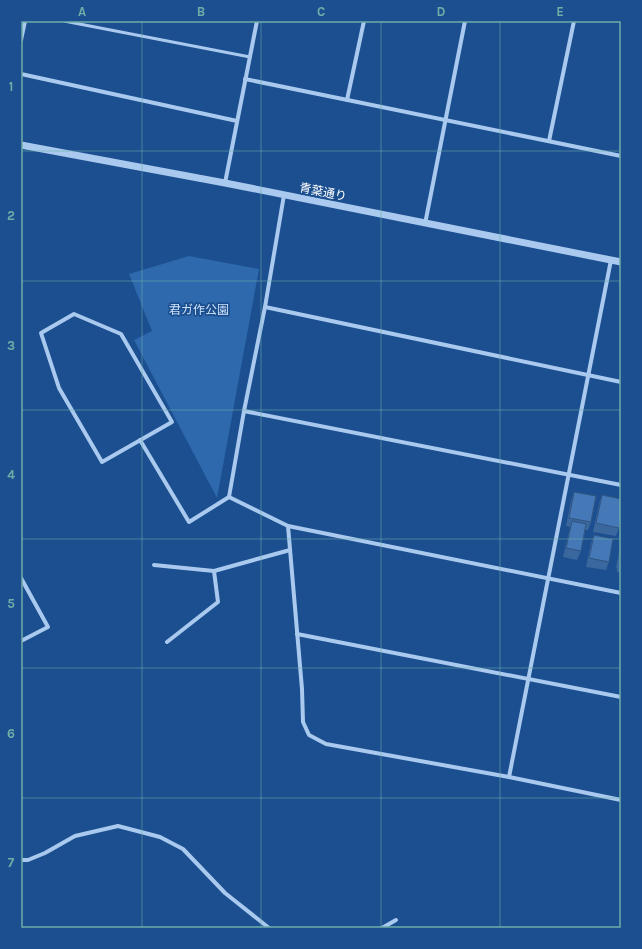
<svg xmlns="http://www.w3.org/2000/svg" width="642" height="949" font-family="Karla,'Noto Sans JP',sans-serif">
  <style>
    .green { fill: #2e69ad }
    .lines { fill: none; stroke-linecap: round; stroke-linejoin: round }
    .service { stroke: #a9c9ee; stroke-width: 3 }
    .minor { stroke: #a9c9ee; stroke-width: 4 }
    .tertiary { stroke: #a9c9ee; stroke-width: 7 }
    .wall { fill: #3a679d }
    .building { fill: #4478b7; stroke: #305480 }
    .grid { fill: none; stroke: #6fada8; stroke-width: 1; stroke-opacity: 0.55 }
    .labels { text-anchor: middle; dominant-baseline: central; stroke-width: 3.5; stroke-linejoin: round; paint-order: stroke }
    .street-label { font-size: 12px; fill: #fff; stroke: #1b4f8f }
    .park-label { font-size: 12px; fill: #cfe3fa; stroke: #1b4f8f }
    .neatline { fill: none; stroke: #6fada8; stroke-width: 1.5 }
    .grid-label { font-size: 13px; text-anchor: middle; font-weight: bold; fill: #6fada8 }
  </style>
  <rect width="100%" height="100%" fill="#1b4f8f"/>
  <path class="green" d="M189 256 259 269 217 498 134 340 152 331 129 274Z"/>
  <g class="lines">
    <path class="service" d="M64 21 250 57"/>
    <g class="minor">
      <path d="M21 40 25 21"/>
      <path d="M21 74 237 121"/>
      <path d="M245 79 621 156"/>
      <path d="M347 100 364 21"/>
      <path d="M549 141 574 21"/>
      <path d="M225 183 257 21"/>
      <path d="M284 195 265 307 244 411 229 497 288 526 621 593"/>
      <path d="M425 224 465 21"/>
      <path d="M265 307 621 382"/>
      <path d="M74 314 121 334 172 422 102 462 59 388 41 333Z"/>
      <path d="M244 411 621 485"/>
      <path d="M140 440 189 522 229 497"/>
      <path d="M288 526 302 689 303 722 309 735 326 744 509 777 621 800"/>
      <path d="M154 565 214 571"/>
      <path d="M21 578 48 627 21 641"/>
      <path d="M297 634 621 697"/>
      <path d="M167 642 218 602 214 571 290 550"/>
      <path d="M509 777 611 260"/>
      <path d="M21 860H28L45 853 75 836 118 826 160 837 183 849 225 893 269 928"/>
      <path d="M382 928 396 920"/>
    </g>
    <path class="tertiary" d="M21 145 225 183 621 262"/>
  </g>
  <g class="wall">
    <path d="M574 492 591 522 588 530H585L581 551 577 560 563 557 570 527 566 526 571 501Z"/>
    <path d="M602 495 619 528 616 536 593 532 599 504Z"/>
    <path d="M594 535 609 562 606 570 586 567 591 543Z"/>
    <path d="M621 541V573L617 572V569L616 568Z"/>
  </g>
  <g class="building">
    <path d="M574 492 596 496 591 522 569 518Z"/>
    <path d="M602 495 621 499V516L619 528 596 523Z"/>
    <path d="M572 521 586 524 581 551 566 548Z"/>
    <path d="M594 535 613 539 609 562 589 558Z"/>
    <path d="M621 548V564H620V560H619Z"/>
  </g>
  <path class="grid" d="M142 21V928M261 21V928M381 21V928M500 21V928M21 151H621M21 281H621M21 410H621M21 539H621M21 668H621M21 798H621"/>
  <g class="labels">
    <g class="street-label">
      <text transform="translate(323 192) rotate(11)">青葉通り</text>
    </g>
    <g class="park-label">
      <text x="199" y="310">君ガ作公園</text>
    </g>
  </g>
  <rect width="642" height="949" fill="none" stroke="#1b4f8f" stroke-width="44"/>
  <rect x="22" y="22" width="598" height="905" class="neatline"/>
  <g class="grid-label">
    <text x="82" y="16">A</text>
    <text x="201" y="16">B</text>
    <text x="321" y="16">C</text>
    <text x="441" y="16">D</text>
    <text x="560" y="16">E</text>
    <text x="11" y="91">1</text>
    <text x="11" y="220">2</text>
    <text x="11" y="350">3</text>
    <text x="11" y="479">4</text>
    <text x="11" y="608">5</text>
    <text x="11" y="738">6</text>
    <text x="11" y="867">7</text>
  </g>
</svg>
